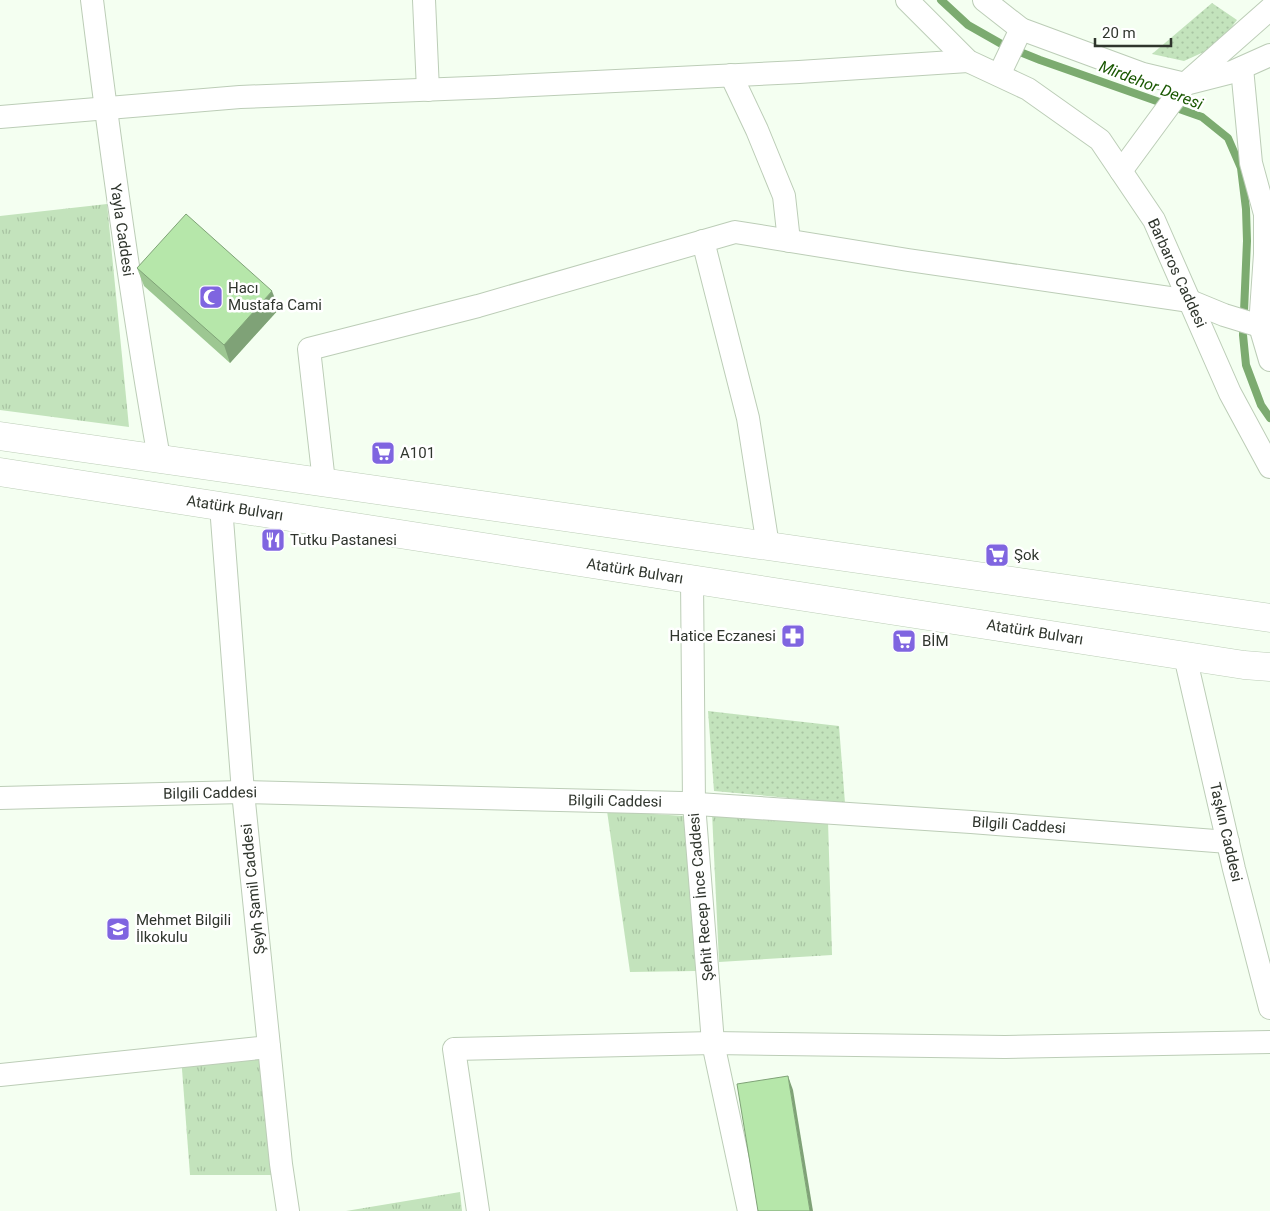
<svg xmlns="http://www.w3.org/2000/svg" width="1270" height="1211" font-family="Roboto,sans-serif">
  <style>
    .grass { fill: url(#grass-tufts) }
    .park { fill: url(#park-dots) }
    .lines { fill: none; stroke-linecap: round; stroke-linejoin: round }
    .stream { stroke: #7cab70; stroke-width: 8 }
    .street-casing { stroke: #bccdb7; stroke-width: 24 }
    .secondary-casing { stroke: #bccdb7; stroke-width: 29 }
    .street { stroke: #fff; stroke-width: 22 }
    .secondary { stroke: #fff; stroke-width: 28 }
    .wall { fill: #9dc792 }
    .shaded-wall { fill: #7fa277 }
    .building { fill: #b6e7aa; stroke: #7fa277 }
    .labels { text-anchor: middle; dominant-baseline: central; stroke-width: 5; stroke-linejoin: round; paint-order: stroke }
    .street-label { font-size: 15px; fill: #2f352d; stroke: #fff }
    .poi-label { font-size: 15px; fill: #2f352d; stroke: #fff; text-anchor: start }
    .water-label { font-size: 16px; font-style: italic; fill: #1a5802; stroke: #fff }
  </style>
  <defs>
    <pattern id="grass-tufts" width="24" height="20" patternUnits="userSpaceOnUse" patternTransform="scale(1.25)"><rect width="24" height="20" fill="#c3e3bc"/><path d="M3 7l-1-3M5 7V3M7 7l1-3M15 17l-1-3M17 17v-4M19 17l1-3" fill="none" stroke="#a8c3a2"/></pattern>
    <pattern id="park-dots" width="8" height="8" patternUnits="userSpaceOnUse" patternTransform="scale(1.25)"><rect width="8" height="8" fill="#c3e3bc"/><path d="M2 2h.1M6 6h.1" fill="none" stroke="#a8c3a2" stroke-width="1.8" stroke-linecap="round"/></pattern>
  </defs>
  <rect width="100%" height="100%" fill="#f4fff1"/>
  <g class="grass">
    <path d="M107 204 129 427 0 410V216Z"/>
    <path d="M607 811 684 816 696 971 630 972Z"/>
    <path d="M712 813 828 821 832 955 719 962Z"/>
    <path d="M269 1047 282 1175H190L181 1056Z"/>
    <path d="M460 1192 462 1211H346Z"/>
  </g>
  <g class="park">
    <path d="M1212 3 1237 20 1217 46 1184 61 1152 54Z"/>
    <path d="M708 711 839 726 845 803 714 791Z"/>
  </g>
  <g class="lines">
    <path class="stream" d="M941 0 968 25 1005 46 1040 60 1202 117 1228 138 1241 168 1246 209 1247 241 1243 335 1246 365 1261 405 1270 418"/>
    <g class="street-casing">
      <g id="street">
        <path d="M92 0C111 153 132 306 159 458"/>
        <path d="M424 0 428 90"/>
        <path d="M907 0 968 61 1028 89 1100 140 1154 220 1230 393 1270 467"/>
        <path d="M984 0 1021 29 1143 74 1185 84 1232 72 1270 55"/>
        <path d="M1242 68 1251 163 1265 214V254L1260 326 1270 360"/>
        <path d="M731 75 757 130 784 196 789 241"/>
        <path d="M999 75 1021 29"/>
        <path d="M0 117 240 97 495 87 799 72 968 61"/>
        <path d="M1121 171 1185 84 1270 9"/>
        <path d="M703 241 748 418 768 546"/>
        <path d="M324 482 309 349 478 306 735 232 908 260 1190 301 1224 315 1260 326"/>
        <path d="M221 506 243 792 281 1164 288 1211"/>
        <path d="M692 579 694 804 713 1043 749 1211"/>
        <path d="M1185 656 1234 869 1270 1008"/>
        <path d="M0 798 243 792 682 803 971 822 1228 842"/>
        <path d="M0 1075 269 1047"/>
        <path d="M478 1211 454 1049 713 1043 1005 1047 1270 1042"/>
      </g>
    </g>
    <g class="secondary-casing">
      <g id="secondary">
        <path d="M0 436 1270 618"/>
        <path d="M0 472 1244 665 1270 667"/>
      </g>
    </g>
    <use href="#street" class="street"/>
    <use href="#secondary" class="secondary"/>
  </g>
  <path class="wall" d="M137 268 279 309 230 363 144 286Z"/>
  <g class="shaded-wall">
    <path d="M272 291 279 309 230 363 224 345Z"/>
    <path d="M788 1076 793 1090 813 1211H810Z"/>
  </g>
  <g class="building">
    <path d="M186 214 272 291 224 345 137 268Z"/>
    <path d="M788 1076 810 1211H758L737 1084Z"/>
  </g>
  <defs>
    <g id="mosque-square" transform="scale(1.25)"><rect x="-9" y="-9" width="18" height="18" rx="4" fill="#7f65e0" stroke="#fff"/><path d="M3.5-4.9A6 6 0 1 0 3.5 4.9A5 5 0 1 1 3.5-4.9Z" fill="#fff"/></g>
    <g id="supermarket-square" transform="scale(1.25)"><rect x="-9" y="-9" width="18" height="18" rx="4" fill="#7f65e0" stroke="#fff"/><path d="M-6-5.5h2.5l.6 2H6L4.5 2H-2.5L-4.4-4H-6ZM-1.5 3.2a1.3 1.3 0 1 0 .1 0ZM3 3.2a1.3 1.3 0 1 0 .1 0Z" fill="#fff"/></g>
    <g id="restaurant-square" transform="scale(1.25)"><rect x="-9" y="-9" width="18" height="18" rx="4" fill="#7f65e0" stroke="#fff"/><path d="M-5-6h1v4h1v-4h1v4h1v-4h1v5L-1.5 .5V6h-2V.5L-5-1ZM5-6V6H3V1.5H1.5Q1.5-4 5-6Z" fill="#fff"/></g>
    <g id="pharmacy-square" transform="scale(1.25)"><rect x="-9" y="-9" width="18" height="18" rx="4" fill="#7f65e0" stroke="#fff"/><path d="M-2-6h4v4h4v4h-4v4h-4v-4h-4v-4h4Z" fill="#fff"/></g>
    <g id="school-square" transform="scale(1.25)"><rect x="-9" y="-9" width="18" height="18" rx="4" fill="#7f65e0" stroke="#fff"/><path d="M0-5L7-2L0 1L-7-2ZM-4 1L0 2.5L4 1V4Q0 6-4 4Z" fill="#fff"/></g>
  </defs>
  <g fill-rule="evenodd">
    <use href="#mosque-square" x="211" y="297"/>
    <use href="#supermarket-square" x="383" y="453"/>
    <use href="#restaurant-square" x="273" y="540"/>
    <use href="#supermarket-square" x="997" y="555"/>
    <use href="#pharmacy-square" x="793" y="636"/>
    <use href="#supermarket-square" x="904" y="641"/>
    <use href="#school-square" x="118" y="929"/>
  </g>
  <g class="labels">
    <g class="street-label">
      <text transform="translate(122 230) rotate(82)">Yayla Caddesi</text>
      <text transform="translate(1177 273) rotate(65)">Barbaros Caddesi</text>
      <text transform="translate(235 508) rotate(9)">Atatürk Bulvarı</text>
      <text transform="translate(635 571) rotate(9)">Atatürk Bulvarı</text>
      <text transform="translate(1035 632) rotate(9)">Atatürk Bulvarı</text>
      <text transform="translate(210 793) rotate(-1)">Bilgili Caddesi</text>
      <text transform="translate(615 801) rotate(1)">Bilgili Caddesi</text>
      <text transform="translate(1019 825) rotate(4)">Bilgili Caddesi</text>
      <text transform="translate(1226 832) rotate(77)">Taşkın Caddesi</text>
      <text transform="translate(253 889) rotate(-96)">Şeyh Şamil Caddesi</text>
      <text transform="translate(701 897) rotate(-95)">Şehit Recep İnce Caddesi</text>
    </g>
    <g class="poi-label">
      <text x="228" y="288">Hacı<tspan x="228" dy="17">Mustafa Cami</tspan></text>
      <text x="400" y="453">A101</text>
      <text x="290" y="540">Tutku Pastanesi</text>
      <text x="1014" y="555">Şok</text>
      <text x="776" y="636" text-anchor="end">Hatice Eczanesi</text>
      <text x="922" y="641">BİM</text>
      <text x="136" y="920">Mehmet Bilgili<tspan x="136" dy="17">İlkokulu</tspan></text>
    </g>
    <g class="water-label">
      <text transform="translate(1151 85) rotate(21)">Mirdehor Deresi</text>
    </g>
  </g>
  <path d="M1095 38v8h76v-8" fill="none" stroke="#2f352d" stroke-width="2.5"/>
  <text x="1102" y="38" font-size="15" fill="#2f352d" stroke="#ffffff" stroke-width="4" paint-order="stroke">20 m</text>
</svg>
